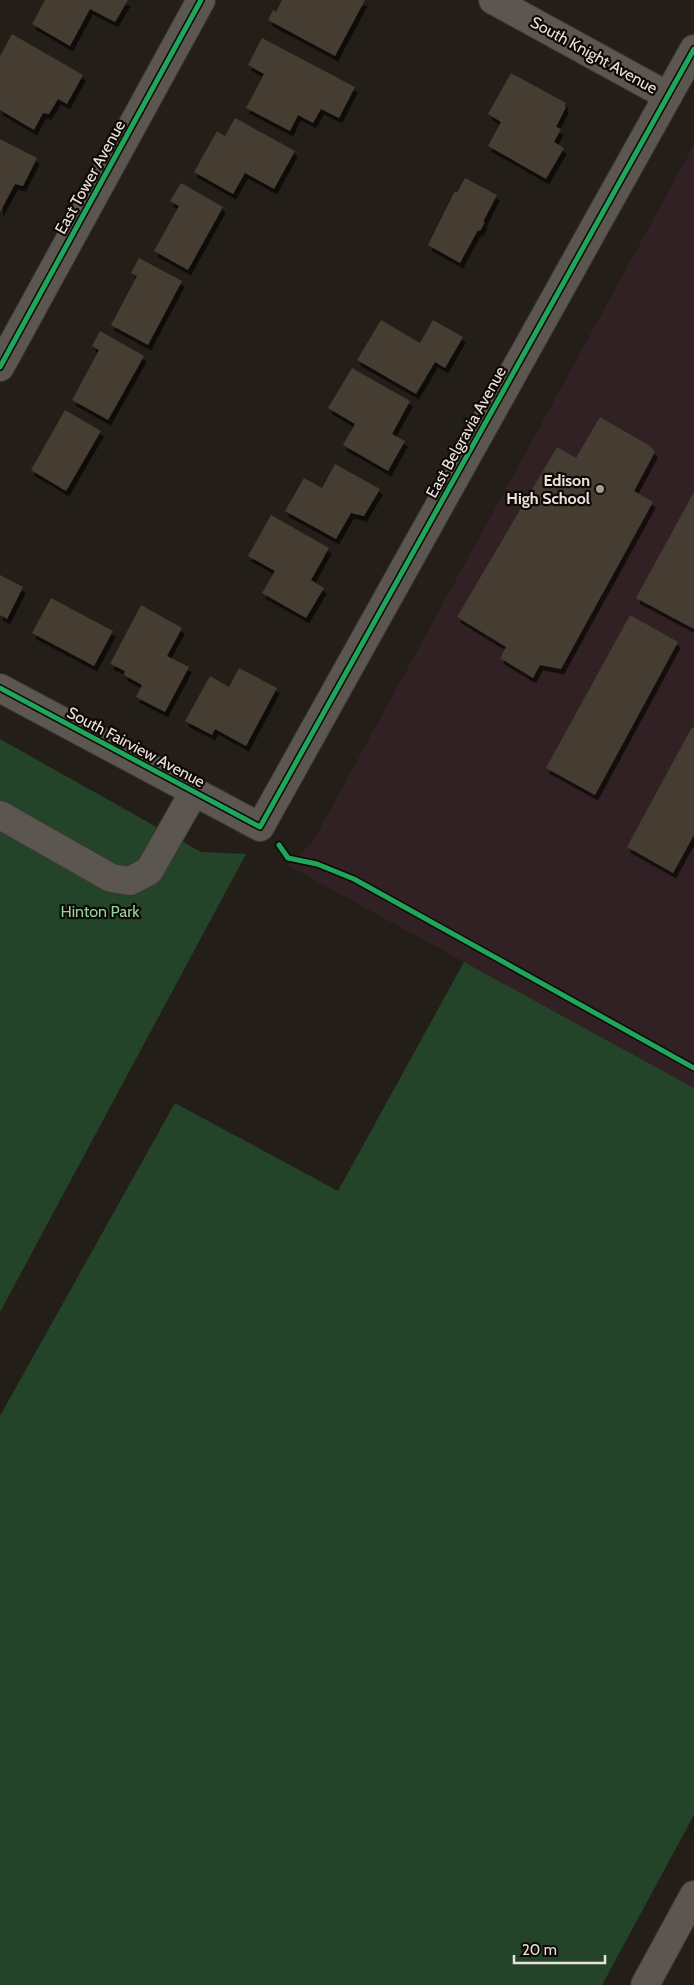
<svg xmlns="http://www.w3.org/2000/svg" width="694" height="1985" font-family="Cabin,sans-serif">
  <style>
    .education { fill: #322124 }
    .green { fill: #24442a }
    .building { fill: #443c32; filter: url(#shadow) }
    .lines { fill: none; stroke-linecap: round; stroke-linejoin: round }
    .minor-casing { stroke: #3d3734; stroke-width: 30 }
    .minor { stroke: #5c5651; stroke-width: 28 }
    .cycleway-casing { stroke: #0e0905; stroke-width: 8 }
    .cycleway { stroke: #20a55d; stroke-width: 5 }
    .poi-dot { fill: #a59d96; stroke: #0e0905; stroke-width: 2 }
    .labels { text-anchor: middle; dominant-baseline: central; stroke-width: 4.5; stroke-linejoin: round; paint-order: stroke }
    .street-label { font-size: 16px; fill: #ebe1da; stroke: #0e0905 }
    .poi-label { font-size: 16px; font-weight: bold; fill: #ebe1da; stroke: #0e0905; text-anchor: end }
    .park-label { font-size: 16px; fill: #91d49e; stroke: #0e0905 }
  </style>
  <defs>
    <filter id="shadow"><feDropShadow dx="3" dy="5.5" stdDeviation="0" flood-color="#0009"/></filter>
  </defs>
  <rect width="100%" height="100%" fill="#241e18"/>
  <path class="education" d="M694 145V1088L287 865 304 851 317 834Z"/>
  <g class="green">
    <path d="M0 739 201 852 246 854 0 1312Z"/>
    <path d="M464 962 694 1088V1815L602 1985H0V1416L175 1103 338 1191Z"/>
  </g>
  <g class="building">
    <path d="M45 0H128L115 22 90 9 70 46 32 24Z"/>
    <path d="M282 0H365L335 56 268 20 273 10 276 12Z"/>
    <path d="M12 34 83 75 67 104 58 99 49 114 43 113 34 130 0 110V56Z"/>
    <path d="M262 38 355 87 339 118 321 109 313 123 298 115 290 131 246 108 264 74 248 65Z"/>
    <path d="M511 73 566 103 564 106 566 107 556 127 561 129 554 142 564 148 546 179 488 146 501 122 488 114Z"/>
    <path d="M235 118 295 151 274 189 245 173 233 194 194 172 217 131 225 136Z"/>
    <path d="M0 139 37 158 23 186 15 184 0 212Z"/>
    <path d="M465 178 497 195 483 222H485L480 231 478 230 460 263 428 245 455 191 457 193Z"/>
    <path d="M181 183 223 207 188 270 154 251 179 206 170 201Z"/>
    <path d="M139 258 182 281 148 345 111 325 137 276 131 273Z"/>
    <path d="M381 320 420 343 433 320 463 337 445 368 435 362 416 394 357 360Z"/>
    <path d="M100 331 144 356 108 420 72 400 99 350 92 346Z"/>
    <path d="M352 368 410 401 392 434 405 441 388 471 343 445 355 424 328 408Z"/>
    <path d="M65 410 101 431 66 491 31 470Z"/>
    <path d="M600 417 650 446 655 452 634 491 653 502 561 669 540 665 533 678 500 658 506 647 457 617 557 447 576 458Z"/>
    <path d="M335 464 380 489 364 516 351 513 336 539 285 511 304 478 322 488Z"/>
    <path d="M694 492V629L636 598Z"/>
    <path d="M271 515 329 548 311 580 324 588 306 618 262 593 275 571 248 556Z"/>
    <path d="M0 575 23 587 7 619 0 615Z"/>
    <path d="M51 598 113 631 94 666 32 633Z"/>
    <path d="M141 605 182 628 167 656 189 667 165 712 136 697 142 685 124 675 125 671 110 664Z"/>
    <path d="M630 615 678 642 595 795 546 768Z"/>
    <path d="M239 668 277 688 246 746 215 729 212 735 185 721 210 676 229 687Z"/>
    <path d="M692 727 694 728V835L673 873 627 847Z"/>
  </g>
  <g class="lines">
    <g class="minor-casing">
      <g id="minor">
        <path d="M493 0 668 96"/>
        <path d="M0 367 201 0"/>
        <path d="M0 688 260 827 694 49"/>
        <path d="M0 815 111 878 130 881 149 871 194 792"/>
        <path d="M645 1985 694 1895"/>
      </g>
    </g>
    <use href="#minor" class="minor"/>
    <g class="cycleway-casing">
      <g id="cycleway">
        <path d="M0 367 201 0"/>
        <path d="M0 688 260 827 694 49"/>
        <path d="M279 845 288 858 317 864 354 879 694 1068"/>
      </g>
    </g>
    <use href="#cycleway" class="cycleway"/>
  </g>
  <circle class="poi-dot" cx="600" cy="489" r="5"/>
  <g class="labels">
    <g class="street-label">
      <text transform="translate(594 55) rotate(29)">South Knight Avenue</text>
      <text transform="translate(90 177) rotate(-61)">East Tower Avenue</text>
      <text transform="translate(466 432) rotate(-61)">East Belgravia Avenue</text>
      <text transform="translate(136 747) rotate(28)">South Fairview Avenue</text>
    </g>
    <g class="poi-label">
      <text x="590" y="480">Edison<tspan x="590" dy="18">High School</tspan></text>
    </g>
    <g class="park-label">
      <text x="100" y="911">Hinton Park</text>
    </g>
  </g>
  <path d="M514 1955v8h91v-8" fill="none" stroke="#ebe1da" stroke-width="2.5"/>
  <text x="522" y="1955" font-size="15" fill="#ebe1da" stroke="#0e0905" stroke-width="4" paint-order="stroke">20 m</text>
</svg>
